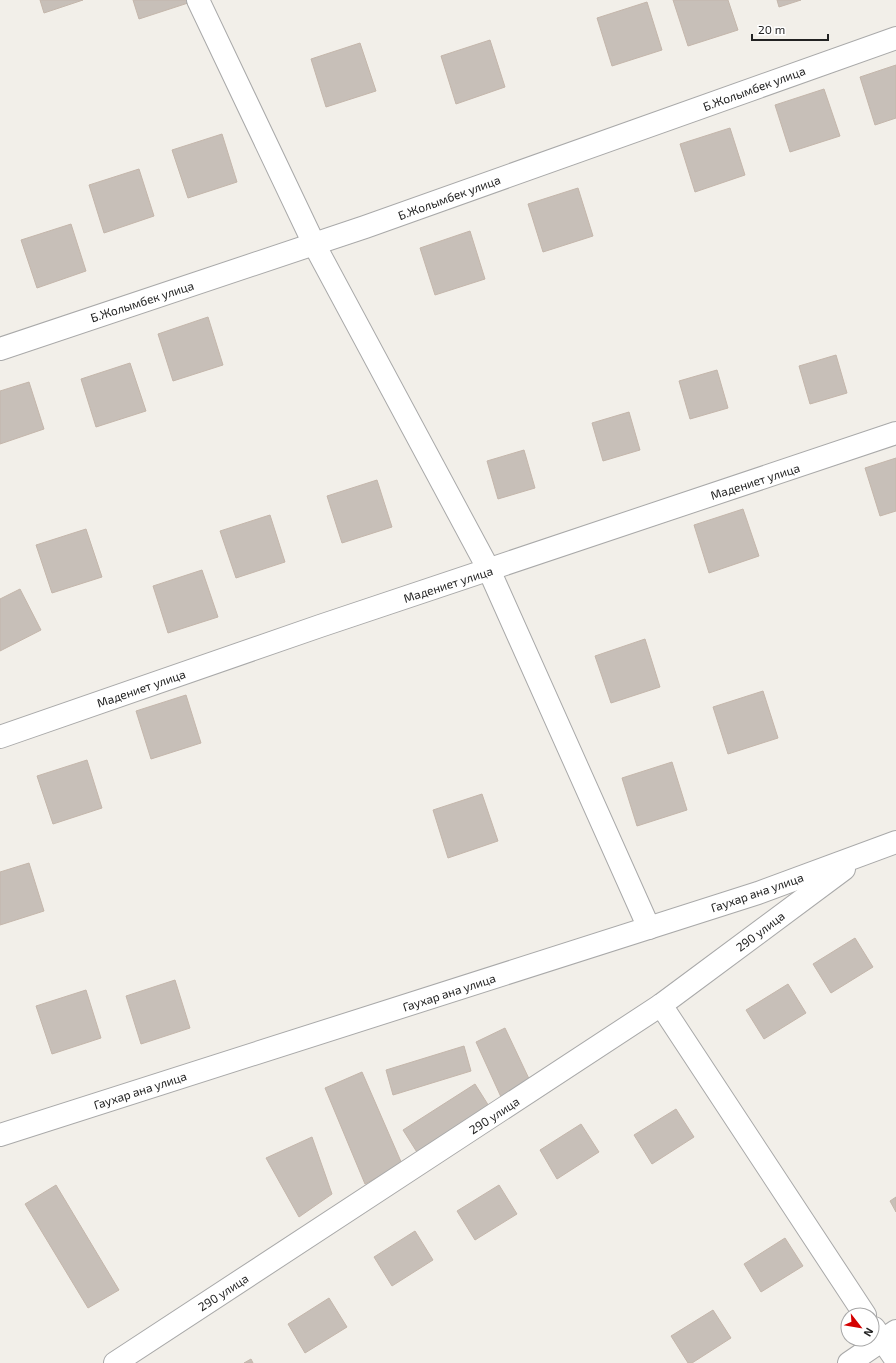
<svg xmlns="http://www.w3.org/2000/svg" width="896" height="1363" font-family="'Exo 2',sans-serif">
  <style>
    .building { fill: #c7bfb8; stroke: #c4b6ab }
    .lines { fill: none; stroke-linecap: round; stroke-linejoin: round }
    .minor-casing { stroke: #a9a9a9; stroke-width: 24 }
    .minor { stroke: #fff; stroke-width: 22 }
    .labels { text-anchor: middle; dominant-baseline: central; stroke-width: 3; stroke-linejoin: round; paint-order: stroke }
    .street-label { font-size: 12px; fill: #222; stroke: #fff }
  </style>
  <rect width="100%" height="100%" fill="#f2efe9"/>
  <g class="building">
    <path d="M40 0H83L44 13Z"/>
    <path d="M133 0H188V3L139 19Z"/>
    <path d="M673 0H728L738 30 688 46Z"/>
    <path d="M777 0H801L779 7Z"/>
    <path d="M647 2 662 50 612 66 597 18Z"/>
    <path d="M490 40 505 87 456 104 441 56Z"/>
    <path d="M360 43 376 91 326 107 311 59Z"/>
    <path d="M896 65V118L875 125 860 77Z"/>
    <path d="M824 89 840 136 790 152 775 105Z"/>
    <path d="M730 128 745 175 695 192 680 144Z"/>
    <path d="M222 134 237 182 188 198 172 150Z"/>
    <path d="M139 169 154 216 104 233 89 185Z"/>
    <path d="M578 188 593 236 543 252 528 204Z"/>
    <path d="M71 224 86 271 37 288 21 240Z"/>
    <path d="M470 231 485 279 435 295 420 248Z"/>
    <path d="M208 317 223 365 173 381 158 334Z"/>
    <path d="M836 355 847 393 810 404 799 366Z"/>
    <path d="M130 363 146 411 96 427 81 379Z"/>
    <path d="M717 370 728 408 690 419 679 381Z"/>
    <path d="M29 382 44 429 0 444V391Z"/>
    <path d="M629 412 640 450 603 461 592 423Z"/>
    <path d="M524 450 535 488 498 499 487 461Z"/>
    <path d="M896 458V511L880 516 865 468Z"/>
    <path d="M377 480 392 527 342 543 327 496Z"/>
    <path d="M743 509 759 556 709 573 694 525Z"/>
    <path d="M270 515 285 562 236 578 220 531Z"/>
    <path d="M86 529 102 577 52 593 36 545Z"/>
    <path d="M202 570 218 617 168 633 153 586Z"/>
    <path d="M20 589 41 630 0 651V599Z"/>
    <path d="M645 639 660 687 611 703 595 656Z"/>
    <path d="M763 691 778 738 728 754 713 707Z"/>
    <path d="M186 695 201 743 151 759 136 711Z"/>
    <path d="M87 760 102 808 53 824 37 776Z"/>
    <path d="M672 762 687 810 637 826 622 778Z"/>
    <path d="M482 794 498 841 448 858 433 810Z"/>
    <path d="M29 863 44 911 0 925V872Z"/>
    <path d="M855 938 873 967 831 993 813 964Z"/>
    <path d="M175 980 190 1028 141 1044 126 996Z"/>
    <path d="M788 984 806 1013 764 1039 746 1010Z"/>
    <path d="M86 990 101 1038 52 1054 36 1006Z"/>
    <path d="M505 1028 531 1083 501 1097 476 1042Z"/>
    <path d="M464 1046 471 1071 393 1095 386 1070Z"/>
    <path d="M362 1072 402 1164 365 1184 325 1088Z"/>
    <path d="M475 1084 492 1111 420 1157 403 1130Z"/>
    <path d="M676 1109 694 1137 652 1164 634 1135Z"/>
    <path d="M581 1124 599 1152 557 1179 540 1150Z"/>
    <path d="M312 1137 332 1194 299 1217 266 1158Z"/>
    <path d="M56 1185 119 1290 88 1308 25 1204Z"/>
    <path d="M499 1185 517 1214 475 1240 457 1211Z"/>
    <path d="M896 1197V1212L890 1201Z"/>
    <path d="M415 1231 433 1260 392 1286 374 1257Z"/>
    <path d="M785 1238 803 1266 761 1292 744 1264Z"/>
    <path d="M329 1298 347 1327 305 1353 288 1324Z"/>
    <path d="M713 1310 731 1338 692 1363H688L671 1336Z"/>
    <path d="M251 1359 253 1363H244Z"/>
  </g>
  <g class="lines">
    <g class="minor-casing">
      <g id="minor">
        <path d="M198 0 314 244 489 570 649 928"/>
        <path d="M0 349 365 227 896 38"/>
        <path d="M0 737 320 626 896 433"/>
        <path d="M661 1005 865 1315"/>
        <path d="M0 1135 758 893 896 842"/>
        <path d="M874 1328 896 1360"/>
        <path d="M115 1363 661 1005 844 869"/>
        <path d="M849 1363 896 1331"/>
      </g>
    </g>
    <use href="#minor" class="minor"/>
  </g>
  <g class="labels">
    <g class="street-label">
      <text transform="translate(754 88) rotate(-20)">Б.Жолымбек улица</text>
      <text transform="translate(449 197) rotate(-20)">Б.Жолымбек улица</text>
      <text transform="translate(142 301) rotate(-18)">Б.Жолымбек улица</text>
      <text transform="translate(755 481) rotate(-18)">Мадениет улица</text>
      <text transform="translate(448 584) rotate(-18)">Мадениет улица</text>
      <text transform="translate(141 688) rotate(-19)">Мадениет улица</text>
      <text transform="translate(757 892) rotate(-19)">Гаухар ана улица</text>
      <text transform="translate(760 931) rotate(-37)">290 улица</text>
      <text transform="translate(449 992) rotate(-18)">Гаухар ана улица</text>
      <text transform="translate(140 1090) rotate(-18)">Гаухар ана улица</text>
      <text transform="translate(494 1115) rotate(-33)">290 улица</text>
      <text transform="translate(223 1292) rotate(-33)">290 улица</text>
    </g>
  </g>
  <g transform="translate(860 1327) rotate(121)"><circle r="19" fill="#ffffff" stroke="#a7a7a7"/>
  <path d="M0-3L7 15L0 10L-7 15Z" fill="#d40000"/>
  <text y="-6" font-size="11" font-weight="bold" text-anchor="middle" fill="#222222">N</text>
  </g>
  <path d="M752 34v6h76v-6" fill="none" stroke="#222222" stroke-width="2"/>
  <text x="758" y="34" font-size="12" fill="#222222" stroke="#ffffff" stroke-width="3" paint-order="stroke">20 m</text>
</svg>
